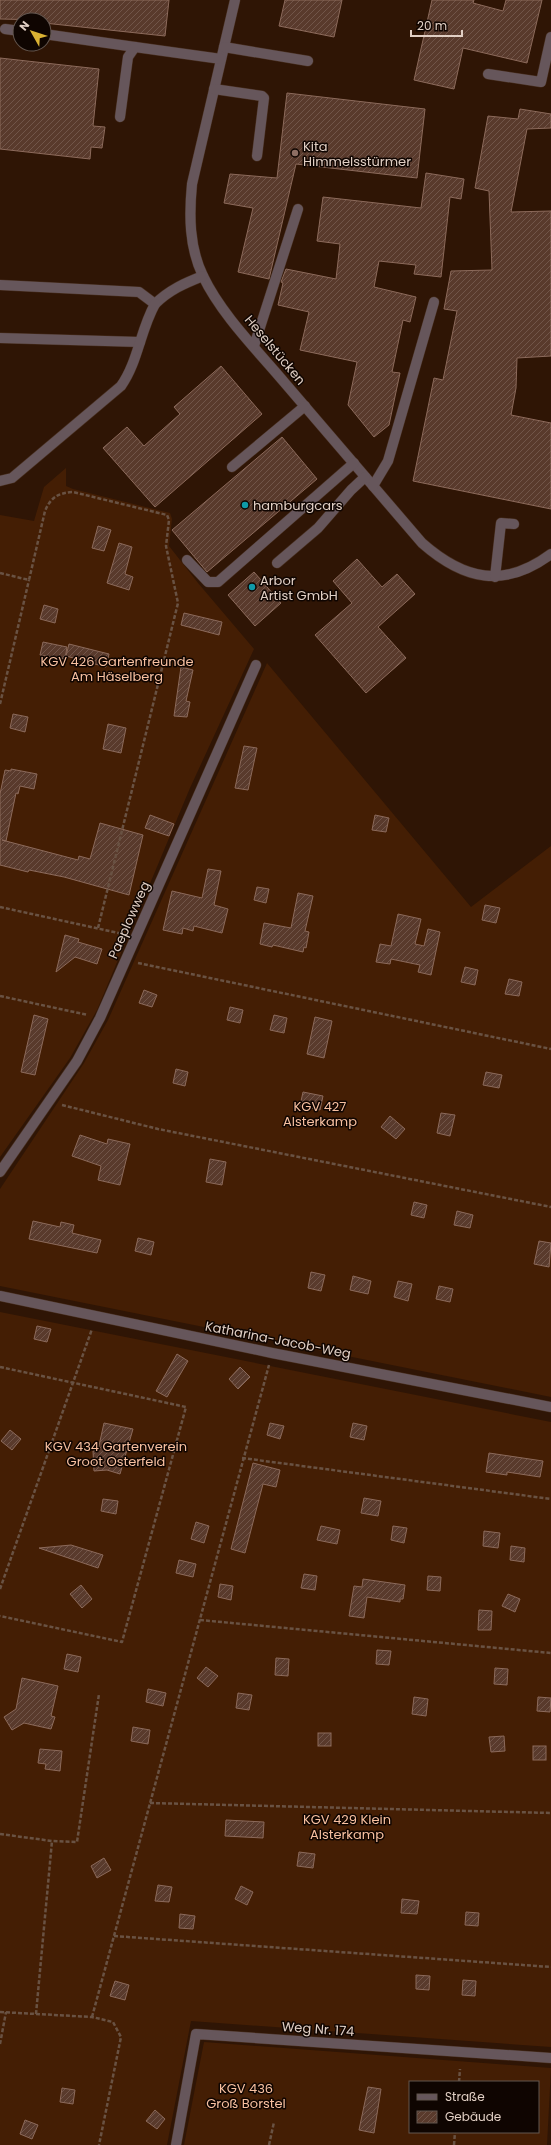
<svg xmlns="http://www.w3.org/2000/svg" width="551" height="2145" font-family="Poppins,sans-serif">
  <style>
    .garden { fill: #441e04; fill-rule: evenodd }
    .building { fill: url(#building-hatch); stroke: #8c6a5b }
    .lines { fill: none; stroke-linecap: round; stroke-linejoin: round }
    .minor-casing { stroke: #482f20; stroke-width: 11 }
    .path { stroke: #695243; stroke-width: 2.5; stroke-dasharray: 4 2; stroke-linecap: butt }
    .minor { stroke: #66565b; stroke-width: 10 }
    .education-dot { fill: #8d6e63; stroke: #0f0501; stroke-width: 1.5 }
    .culture-dot { fill: #0f9aa8; stroke: #0f0501; stroke-width: 1.5 }
    .labels { text-anchor: middle; dominant-baseline: central; stroke-width: 3; stroke-linejoin: round; paint-order: stroke }
    .poi-label { font-size: 13px; fill: #e1cfc4; stroke: #0f0501; text-anchor: start }
    .street-label { font-size: 13px; fill: #e1cfc4; stroke: #0f0501 }
    .park-label { font-size: 13px; fill: #f8c0a0; stroke: #0f0501 }
  </style>
  <defs>
    <pattern id="building-hatch" width="6" height="6" patternUnits="userSpaceOnUse"><rect width="6" height="6" fill="#593a2c"/><path d="M-1 1l2-2M0 6l6-6M5 7l2-2" fill="none" stroke="#715549"/></pattern>
  </defs>
  <rect width="100%" height="100%" fill="#2f1505"/>
  <g class="garden">
    <path d="M66 468V486L73 489 170 513 172 519 169 546 198 583 254 649 190 788 97 1010 70 1058 0 1157V515L34 521 44 487Z"/>
    <path d="M267 663 471 907 551 846V1397L0 1286V1189L84 1063 108 1020Z"/>
    <path d="M0 1312 551 1422V2047L191 2021 167 2145H0Z"/>
    <path d="M204 2042 551 2068 547 2145H184ZM410 2082H538V2132H410Z"/>
  </g>
  <g class="building">
    <path d="M0 0H169L165 36 44 23V20L0 19Z"/>
    <path d="M285 0H342L334 37 279 26Z"/>
    <path d="M432 0H474L473 3 503 11 506 0H542L527 63 463 48 454 89 414 80Z"/>
    <path d="M0 58 99 69 93 126 105 127 102 148 91 147 90 159 0 149Z"/>
    <path d="M287 93 425 109 417 178 296 164 269 279 238 272 253 208 224 203 230 174 277 178Z"/>
    <path d="M520 109 551 114V128L527 129 511 212 551 211V356L517 358 516 388 511 415 551 423V509L413 481 434 378 443 380 457 311 444 309 451 271 492 270 489 191 475 188 488 116 518 119Z"/>
    <path d="M426 173 464 179 461 199 450 197 441 277 414 274 416 265 379 261 374 287 416 297 410 322 403 320 392 372 400 373 389 425 374 437 348 405 357 362 300 350 309 312 278 305 283 283 281 282 286 269 336 279 340 244 317 241 323 197 421 208Z"/>
    <path d="M221 366 262 414 155 507 103 448 127 427 144 446 180 414 174 407Z"/>
    <path d="M282 437 317 479 207 572 172 530Z"/>
    <path d="M98 526 111 530 104 551 92 548Z"/>
    <path d="M119 543 132 547 125 574 133 577 129 590 107 583Z"/>
    <path d="M357 559 382 587 397 574 415 594 378 627 406 658 366 693 315 635 352 603 333 581Z"/>
    <path d="M254 572 281 603 255 626 228 595Z"/>
    <path d="M44 605 58 609 55 623 40 619Z"/>
    <path d="M184 613 222 622 219 635 181 625Z"/>
    <path d="M43 642 67 647 65 659 40 655Z"/>
    <path d="M69 644 109 654 106 667 66 656Z"/>
    <path d="M181 667 193 670 186 701 190 702 187 717 174 716Z"/>
    <path d="M13 714 28 717 25 732 10 728Z"/>
    <path d="M108 724 126 728 121 753 103 749Z"/>
    <path d="M244 746 257 748 248 790 235 788Z"/>
    <path d="M11 769 37 774 34 789 20 786 18 794 16 793 6 841 2 840 78 860 79 856 90 859 100 823 143 835 129 895 64 877 29 870 28 872 0 865V794L5 770 11 771Z"/>
    <path d="M150 815 174 824 169 836 145 828Z"/>
    <path d="M375 815 389 818 386 832 372 830Z"/>
    <path d="M208 869 221 871 214 905 228 909 222 933 194 926 193 931 183 928 182 934 163 930 172 891 202 898Z"/>
    <path d="M257 887 269 889 266 903 254 900Z"/>
    <path d="M298 893 313 896 305 931 309 932 306 948 304 947 303 952 273 945 272 947 260 944 264 923 291 928Z"/>
    <path d="M485 905 500 908 496 923 482 920Z"/>
    <path d="M398 914 421 919 415 944 424 946 428 929 440 932 431 975 418 972 420 965 391 959 390 964 376 962 380 944 391 946Z"/>
    <path d="M65 935 79 939 78 942 102 949 97 964 75 957 56 972Z"/>
    <path d="M465 967 478 970 475 985 461 982Z"/>
    <path d="M509 979 522 982 519 996 505 994Z"/>
    <path d="M144 990 157 995 152 1007 139 1003Z"/>
    <path d="M230 1007 243 1010 240 1023 227 1020Z"/>
    <path d="M34 1015 48 1019 35 1075 21 1072Z"/>
    <path d="M274 1015 287 1018 284 1033 270 1030Z"/>
    <path d="M315 1017 332 1021 324 1058 307 1054Z"/>
    <path d="M176 1069 188 1072 185 1086 173 1083Z"/>
    <path d="M486 1072 502 1075 499 1088 483 1085Z"/>
    <path d="M303 1092 323 1096 320 1110 300 1106Z"/>
    <path d="M441 1113 455 1115 450 1136 437 1133Z"/>
    <path d="M390 1116 405 1129 396 1139 381 1127Z"/>
    <path d="M80 1135 107 1144 108 1139 130 1144 120 1185 98 1180 101 1166 72 1156Z"/>
    <path d="M210 1159 226 1162 222 1185 206 1182Z"/>
    <path d="M414 1202 427 1205 424 1218 411 1215Z"/>
    <path d="M457 1211 473 1215 470 1228 454 1225Z"/>
    <path d="M33 1221 60 1227 61 1222 74 1225 72 1233 101 1240 97 1253 29 1239Z"/>
    <path d="M138 1238 154 1242 151 1255 135 1251Z"/>
    <path d="M539 1241 551 1243 549 1267 534 1264Z"/>
    <path d="M311 1272 325 1275 321 1291 308 1288Z"/>
    <path d="M353 1276 371 1281 368 1294 350 1290Z"/>
    <path d="M398 1281 412 1284 408 1301 394 1297Z"/>
    <path d="M439 1286 453 1289 450 1302 436 1299Z"/>
    <path d="M37 1326 51 1329 47 1342 34 1339Z"/>
    <path d="M177 1354 188 1361 167 1397 156 1391Z"/>
    <path d="M240 1367 250 1377 238 1389 229 1379Z"/>
    <path d="M104 1423 133 1429 120 1474 107 1470 94 1471 93 1451 98 1450Z"/>
    <path d="M270 1423 284 1426 280 1439 267 1435Z"/>
    <path d="M353 1423 367 1426 364 1440 350 1437Z"/>
    <path d="M10 1430 21 1439 12 1450 1 1441Z"/>
    <path d="M489 1453 543 1461 540 1477 507 1472V1475L486 1472Z"/>
    <path d="M253 1463 280 1470 276 1487 263 1484 245 1553 231 1549Z"/>
    <path d="M364 1498 381 1501 378 1516 361 1513Z"/>
    <path d="M103 1499 118 1501 116 1514 101 1511Z"/>
    <path d="M196 1522 209 1526 204 1543 191 1539Z"/>
    <path d="M321 1526 340 1530 337 1544 317 1540Z"/>
    <path d="M393 1526 407 1528 404 1543 391 1540Z"/>
    <path d="M484 1531 500 1533 498 1548 483 1546Z"/>
    <path d="M71 1545 103 1555 98 1568 39 1548Z"/>
    <path d="M511 1546 525 1548 524 1562 510 1560Z"/>
    <path d="M179 1560 196 1564 193 1577 176 1573Z"/>
    <path d="M304 1574 317 1576 315 1590 301 1588Z"/>
    <path d="M428 1576 441 1577 440 1591 427 1590Z"/>
    <path d="M363 1579 405 1585 403 1599H400V1602L367 1597 364 1618 349 1616 354 1586 362 1587Z"/>
    <path d="M220 1584 233 1586 231 1600 218 1597Z"/>
    <path d="M81 1585 92 1599 82 1608 70 1594Z"/>
    <path d="M508 1594 520 1599 515 1612 502 1606Z"/>
    <path d="M479 1610 492 1611 491 1630H478Z"/>
    <path d="M377 1650 391 1651 389 1665 376 1664Z"/>
    <path d="M67 1654 81 1657 78 1672 64 1669Z"/>
    <path d="M276 1658 289 1659 288 1676 275 1675Z"/>
    <path d="M206 1667 218 1676 208 1687 197 1678Z"/>
    <path d="M495 1668 508 1669 507 1685 494 1684Z"/>
    <path d="M22 1678 58 1686 51 1716 55 1717 51 1729 24 1723 12 1730 4 1717 16 1709Z"/>
    <path d="M148 1689 166 1693 163 1706 146 1702Z"/>
    <path d="M238 1693 252 1695 249 1710 236 1708Z"/>
    <path d="M414 1697 428 1699 426 1716 412 1714Z"/>
    <path d="M538 1697 551 1698 550 1712 537 1711Z"/>
    <path d="M133 1727 150 1730 148 1744 131 1741Z"/>
    <rect x="318" y="1733" width="13" height="13"/>
    <path d="M504 1736 505 1751 491 1752 489 1737Z"/>
    <rect x="533" y="1746" width="13" height="14"/>
    <path d="M40 1749 62 1751 60 1771 45 1769 46 1764 38 1763Z"/>
    <path d="M226 1820 264 1822 263 1838 225 1836Z"/>
    <path d="M299 1852 315 1854 313 1868 297 1866Z"/>
    <path d="M104 1858 111 1870 97 1878 91 1866Z"/>
    <path d="M158 1885 172 1887 169 1902 155 1901Z"/>
    <path d="M241 1886 253 1892 247 1905 235 1899Z"/>
    <path d="M402 1899 419 1901 417 1914 401 1913Z"/>
    <path d="M466 1912 479 1913 478 1926 465 1925Z"/>
    <path d="M180 1914 195 1916 193 1929 179 1928Z"/>
    <path d="M416 1975 430 1976 429 1990 416 1989Z"/>
    <path d="M463 1980 476 1981 475 1996 462 1995Z"/>
    <path d="M115 1981 129 1985 125 2000 110 1996Z"/>
    <path d="M368 2087 381 2089 374 2133 359 2130Z"/>
    <path d="M62 2088 75 2090 73 2104 60 2102Z"/>
    <path d="M155 2110 165 2119 157 2129 146 2121Z"/>
    <path d="M25 2120 38 2125 32 2139 20 2134Z"/>
  </g>
  <g class="lines">
    <g class="minor-casing">
      <g id="minor">
        <path d="M235 0 192 184C189 215 189 247 203 276 221 314 257 350 284 382 330 435 376 489 422 543 464 580 504 589 551 554"/>
        <path d="M5 29 20 31"/>
        <path d="M44 34 135 47"/>
        <path d="M224 47 308 61"/>
        <path d="M488 74 541 82 551 37"/>
        <path d="M214 89 262 96 264 98 257 156"/>
        <path d="M120 117 128 57 135 47 221 59"/>
        <path d="M0 285 139 292 155 304C169 290 185 283 203 276"/>
        <path d="M0 338 140 342"/>
        <path d="M254 346 298 209"/>
        <path d="M232 467 305 406"/>
        <path d="M0 481 12 478 121 386C138 362 140 331 155 304"/>
        <path d="M373 486 388 461 434 302"/>
        <path d="M187 560 208 582H218L354 463"/>
        <path d="M277 563 318 528 351 490 365 477"/>
        <path d="M495 577 501 523 514 524"/>
        <path d="M0 1172 77 1061 100 1018 256 665"/>
        <path d="M0 1296 272 1353 551 1407"/>
        <path d="M176 2145 196 2034 551 2058"/>
      </g>
    </g>
    <g class="path">
      <path d="M0 573 29 580 45 511C51 497 58 493 73 492L167 515 169 520 166 546 178 603 98 928"/>
      <path d="M0 704 29 580"/>
      <path d="M0 907 123 934"/>
      <path d="M138 963 551 1049"/>
      <path d="M0 996 88 1015"/>
      <path d="M62 1105 158 1129 551 1207"/>
      <path d="M0 1367 186 1407 122 1642 0 1616"/>
      <path d="M242 1458 551 1499"/>
      <path d="M0 1589 92 1329"/>
      <path d="M200 1620 551 1653"/>
      <path d="M150 1803 551 1813"/>
      <path d="M0 1834 52 1841 77 1842 99 1694"/>
      <path d="M114 1936 551 1967"/>
      <path d="M0 2012 92 2017 113 2022 121 2037 99 2145"/>
      <path d="M36 2014 52 1841"/>
      <path d="M92 2017 269 1365"/>
      <path d="M0 2044 6 2012"/>
      <path d="M459 2082 460 2069"/>
      <path d="M269 2145 274 2122"/>
      <path d="M454 2145 455 2132"/>
    </g>
    <use href="#minor" class="minor"/>
  </g>
  <circle class="education-dot" cx="295" cy="153" r="4"/>
  <g class="culture-dot">
    <circle cx="245" cy="505" r="4"/>
    <circle cx="252" cy="587" r="4"/>
  </g>
  <g class="labels">
    <g class="poi-label">
      <text x="303" y="146">Kita<tspan x="303" dy="15">Himmelsstürmer</tspan></text>
      <text x="253" y="505">hamburgcars</text>
      <text x="260" y="580">Arbor<tspan x="260" dy="15">Artist GmbH</tspan></text>
    </g>
    <g class="street-label">
      <text transform="translate(275 350) rotate(50)">Heselstücken</text>
      <text transform="translate(129 920) rotate(-66)">Paeplowweg</text>
      <text transform="translate(278 1340) rotate(11)">Katharina-Jacob-Weg</text>
      <text transform="translate(318 2029) rotate(4)">Weg Nr. 174</text>
    </g>
    <g class="park-label">
      <text x="117" y="661">KGV 426 Gartenfreunde<tspan x="117" dy="15">Am Häselberg</tspan></text>
      <text x="320" y="1106">KGV 427<tspan x="320" dy="15">Alsterkamp</tspan></text>
      <text x="116" y="1446">KGV 434 Gartenverein<tspan x="116" dy="15">Groot Osterfeld</tspan></text>
      <text x="347" y="1819">KGV 429 Klein<tspan x="347" dy="15">Alsterkamp</tspan></text>
      <text x="246" y="2088">KGV 436<tspan x="246" dy="15">Groß Borstel</tspan></text>
    </g>
  </g>
  <rect x="409" y="2081" width="130" height="52" fill="#0f0501" stroke="#63564f"/>
  <rect x="417" y="2094" width="20" height="6" fill="#66565b" stroke="#63564f"/>
  <text x="445" y="2101" font-size="12" fill="#e1cfc4">Straße</text>
  <rect x="417" y="2111" width="20" height="12" fill="url(#building-hatch)" stroke="#63564f"/>
  <text x="445" y="2121" font-size="12" fill="#e1cfc4">Gebäude</text>
  <g transform="translate(32 32) rotate(309)"><circle r="19" fill="#0f0501" stroke="#63564f"/>
  <path d="M0-3L7 15L0 10L-7 15Z" fill="#dbb233"/>
  <text y="-6" font-size="11" font-weight="bold" text-anchor="middle" fill="#e1cfc4">N</text>
  </g>
  <path d="M411 30v6h51v-6" fill="none" stroke="#e1cfc4" stroke-width="2"/>
  <text x="417" y="30" font-size="12" fill="#e1cfc4" stroke="#0f0501" stroke-width="3" paint-order="stroke">20 m</text>
</svg>
